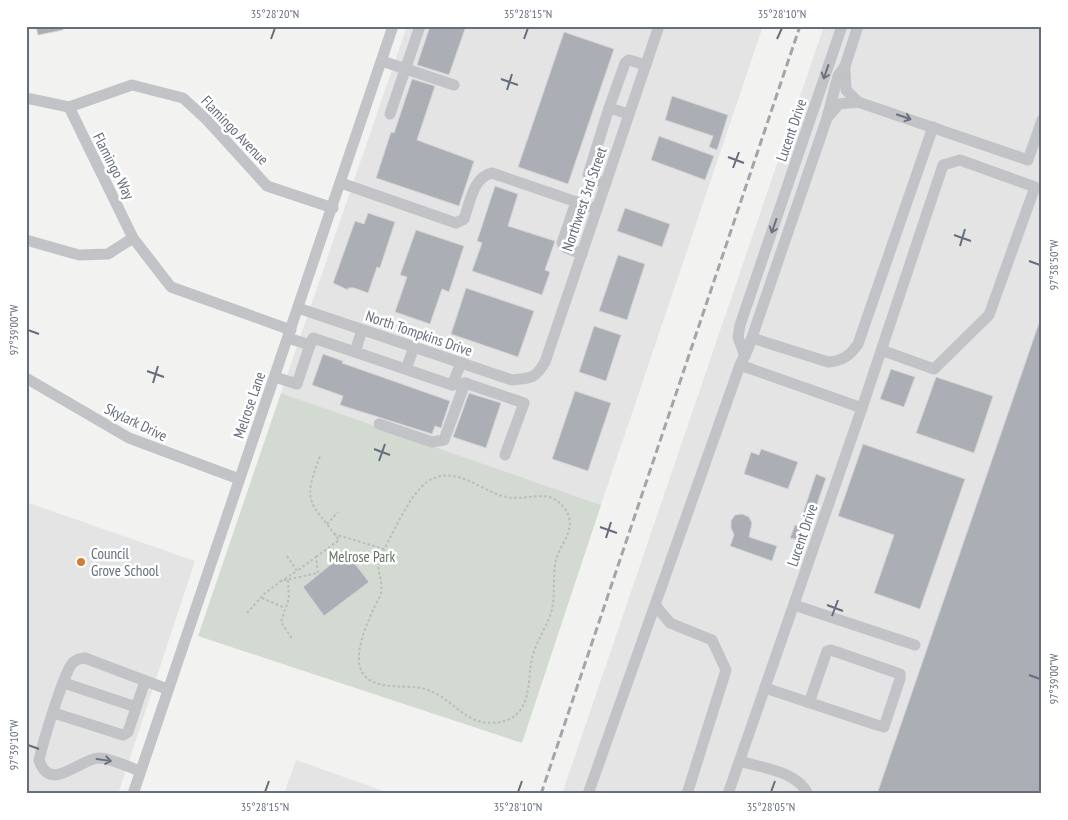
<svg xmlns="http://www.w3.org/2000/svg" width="1068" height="820" font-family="'PT Sans Narrow',sans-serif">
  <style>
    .built { fill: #e3e4e3 }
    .green { fill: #d3dad1 }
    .building { fill: #abafb5; stroke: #d4d4d3 }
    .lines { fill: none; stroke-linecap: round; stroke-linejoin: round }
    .path { stroke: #babbbe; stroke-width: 2; stroke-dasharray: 2.5 2.5; stroke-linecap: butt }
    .minor { stroke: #c1c3c6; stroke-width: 11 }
    .rail { stroke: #a2a5aa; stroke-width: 3; stroke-dasharray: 8 4; stroke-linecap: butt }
    .oneway { stroke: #6b7181 }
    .ticks { fill: none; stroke: #666d7d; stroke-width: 2 }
    .poi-dot { fill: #ce7e35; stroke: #fff; stroke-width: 2 }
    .labels { text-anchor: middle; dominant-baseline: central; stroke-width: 5; stroke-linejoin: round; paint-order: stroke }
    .street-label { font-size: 15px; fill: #666d7d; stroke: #fff }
    .poi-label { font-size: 15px; fill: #666d7d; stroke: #fff; text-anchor: start }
    .park-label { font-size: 15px; fill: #647564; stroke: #fff }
    .neatline { fill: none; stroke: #666d7d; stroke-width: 2 }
    .ticks-label { font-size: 12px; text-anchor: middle; fill: #666d7d }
  </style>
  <rect width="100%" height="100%" fill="#f2f3f0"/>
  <g class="built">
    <path d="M407 26H763L601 505 281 393Z"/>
    <path d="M824 26H1042V794H562Z"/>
    <path d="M26 502 195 561 118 794H26Z"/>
    <path d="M296 760 392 794H284Z"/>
  </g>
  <path class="green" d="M281 393 601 505 522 743 198 636Z"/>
  <g class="building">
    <path d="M36 26H63V30L38 35Z"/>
    <path d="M430 26H466L449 75 417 65Z"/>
    <path d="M564 32 614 49 568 184 518 167Z"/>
    <path d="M412 79 435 86 417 140 474 161 459 206 376 178 391 132 394 133Z"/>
    <path d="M672 96 728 115 717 150 709 147 713 136 665 120Z"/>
    <path d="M659 136 714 156 705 180 651 160Z"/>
    <path d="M495 186 518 194 508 226 555 241 545 270 550 272 542 295 472 271 482 243 477 241Z"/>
    <path d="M625 208 670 224 662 247 617 231Z"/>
    <path d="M368 213 395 222 380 268 377 267 368 293 354 288H348V290L333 283 355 221 364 224Z"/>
    <path d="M416 230 464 246 449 292 442 289 430 324 395 312 407 277 400 275Z"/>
    <path d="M618 255 645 264 627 320 599 311Z"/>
    <path d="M466 288 534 311 518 357 451 334Z"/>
    <path d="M1040 320 1042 794H877Z"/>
    <path d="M594 326 621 335 606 381 579 372Z"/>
    <path d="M323 354 343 361 342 363 450 401 441 428 435 426 432 434 340 405 343 396 312 385Z"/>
    <path d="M891 369 915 377 904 407 880 399Z"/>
    <path d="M936 377 993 396 974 453 916 433Z"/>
    <path d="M575 391 611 403 588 471 552 459Z"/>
    <path d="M469 393 501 403 486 448 453 437Z"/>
    <path d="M863 444 965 479 920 609 874 593 894 535 838 516Z"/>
    <path d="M761 449 798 462 788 489 744 474 751 452 759 455Z"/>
    <path d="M816 474 826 478 813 516 803 513Z"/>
    <path d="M742 514 749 517 752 523 749 537 777 546 772 561 730 546 734 535 731 528V521L735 515Z"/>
    <path d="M795 525 803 528 798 540 790 538Z"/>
    <path d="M346 552 369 582 324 616 303 587Z"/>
  </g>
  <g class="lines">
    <g class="path">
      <path d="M327 524 338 512"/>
      <path d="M334 534 384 549C395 530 411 491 430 480 458 465 481 492 507 497 521 500 536 494 549 497 557 499 565 507 568 514 575 532 560 544 556 560 552 577 556 596 551 613 546 628 536 642 532 658 528 676 531 693 521 709 512 724 487 726 473 719 456 711 447 696 425 689 407 684 377 691 364 675 351 659 366 626 373 610 375 605 380 598 381 593 384 574 372 573 384 549"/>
      <path d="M287 556 297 571 281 581 318 573 316 557 297 571"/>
      <path d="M316 557 339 540C309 499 302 505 320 456"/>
      <path d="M288 580 289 598 281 622 293 640"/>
      <path d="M262 598 285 608"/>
      <path d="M247 613 264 594 281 581"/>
    </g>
    <g class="minor">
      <path d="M382 61 454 85"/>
      <path d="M845 68 846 90 858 102"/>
      <path d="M26 98 69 107 132 85 183 98 207 120 267 186 333 208"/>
      <path d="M69 107 133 238 171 287 291 330"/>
      <path d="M609 108 625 63 629 60 646 65"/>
      <path d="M390 114 420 26"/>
      <path d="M828 117 839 104 858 102 1028 160 1042 120"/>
      <path d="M341 183 456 223 464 219C470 203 473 177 492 173L597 209"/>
      <path d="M606 183 592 179 588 175 609 108 629 114"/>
      <path d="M576 202 562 243 566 248 582 254"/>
      <path d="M26 240 79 255 108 254 133 238"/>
      <path d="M298 308 512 380C531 378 535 379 545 362L659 26"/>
      <path d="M288 338 310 345 313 338 355 352 362 330"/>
      <path d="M752 338 828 362C842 361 850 356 858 344L933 127"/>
      <path d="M355 352 452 385 461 363"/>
      <path d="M745 356 738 337 740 325 842 26"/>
      <path d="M406 369 414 347"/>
      <path d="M275 377 297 384 310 345"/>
      <path d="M26 378 129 438 239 479"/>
      <path d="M452 385 465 383 524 403 505 455"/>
      <path d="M862 408 943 165 960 160 1035 187 989 315 934 369 881 350"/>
      <path d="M379 424 432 442 444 440 465 383"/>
      <path d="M794 605 915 645"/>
      <path d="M656 606 670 623 712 640 726 670 687 794"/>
      <path d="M64 683 136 707"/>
      <path d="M765 688 877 725 884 727 900 679V674L831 650 827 651 809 703"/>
      <path d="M54 713 123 735 128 732 145 681"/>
      <path d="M740 761C762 768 797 771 808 794"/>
      <path d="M140 771C128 767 111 758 99 758 79 759 50 794 39 760 43 742 62 679 71 665 75 659 79 659 85 658L167 689"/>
      <path d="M133 794 393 26"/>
      <path d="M588 794 740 365 748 349 827 118 838 76 845 66 858 26"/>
      <path d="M728 794 862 408 740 365"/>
    </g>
    <path class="rail" d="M541 794 800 26"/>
  </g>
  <defs><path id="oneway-shaft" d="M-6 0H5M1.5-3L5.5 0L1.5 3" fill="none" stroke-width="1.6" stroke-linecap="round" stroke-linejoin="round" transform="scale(1.25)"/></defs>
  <g class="oneway">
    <use href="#oneway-shaft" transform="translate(826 72) rotate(109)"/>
    <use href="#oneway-shaft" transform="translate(904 117) rotate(19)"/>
    <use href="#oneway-shaft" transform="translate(774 226) rotate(109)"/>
    <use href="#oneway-shaft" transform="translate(104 760) rotate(8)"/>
  </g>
  <path class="ticks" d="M271 39 275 28M524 39 528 28M777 39 782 28M501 79 518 85M507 90 512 74M728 157 744 163M733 168 739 152M954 235 971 241M960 246 965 229M1029 261 1040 265M28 330 39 334M147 371 164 377M153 383 158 366M374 449 390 455M379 461 385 444M600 527 617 533M606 538 611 522M827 605 843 611M832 616 838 600M1029 675 1040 679M28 745 39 749M265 792 269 781M518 792 522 781M771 792 775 781"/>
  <circle class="poi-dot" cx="81" cy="562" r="5"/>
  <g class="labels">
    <g class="street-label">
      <text transform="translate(235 130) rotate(46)">Flamingo Avenue</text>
      <text transform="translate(791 130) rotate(-71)">Lucent Drive</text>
      <text transform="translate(114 166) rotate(63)">Flamingo Way</text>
      <text transform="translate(584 199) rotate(-71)">Northwest 3rd Street</text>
      <text transform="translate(419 333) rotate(19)">North Tompkins Drive</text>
      <text transform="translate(249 405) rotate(-71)">Melrose Lane</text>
      <text transform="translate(136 422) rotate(26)">Skylark Drive</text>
      <text transform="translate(802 535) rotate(-71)">Lucent Drive</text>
    </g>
    <g class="poi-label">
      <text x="91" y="553">Council<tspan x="91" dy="17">Grove School</tspan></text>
    </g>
    <g class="park-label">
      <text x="362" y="556">Melrose Park</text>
    </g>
  </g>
  <rect width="1068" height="820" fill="none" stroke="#ffffff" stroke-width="55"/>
  <rect x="28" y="28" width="1012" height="764" class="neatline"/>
  <g class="ticks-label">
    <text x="275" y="18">35°28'20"N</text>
    <text x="528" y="18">35°28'15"N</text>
    <text x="782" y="18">35°28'10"N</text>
    <text transform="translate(1054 265) rotate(-90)" y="4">97°38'50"W</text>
    <text transform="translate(14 330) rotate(-90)" y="4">97°39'00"W</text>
    <text transform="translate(1054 679) rotate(-90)" y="4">97°39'00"W</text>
    <text transform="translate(14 745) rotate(-90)" y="4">97°39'10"W</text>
    <text x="265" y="811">35°28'15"N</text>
    <text x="518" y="811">35°28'10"N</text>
    <text x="771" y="811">35°28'05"N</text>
  </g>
</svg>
